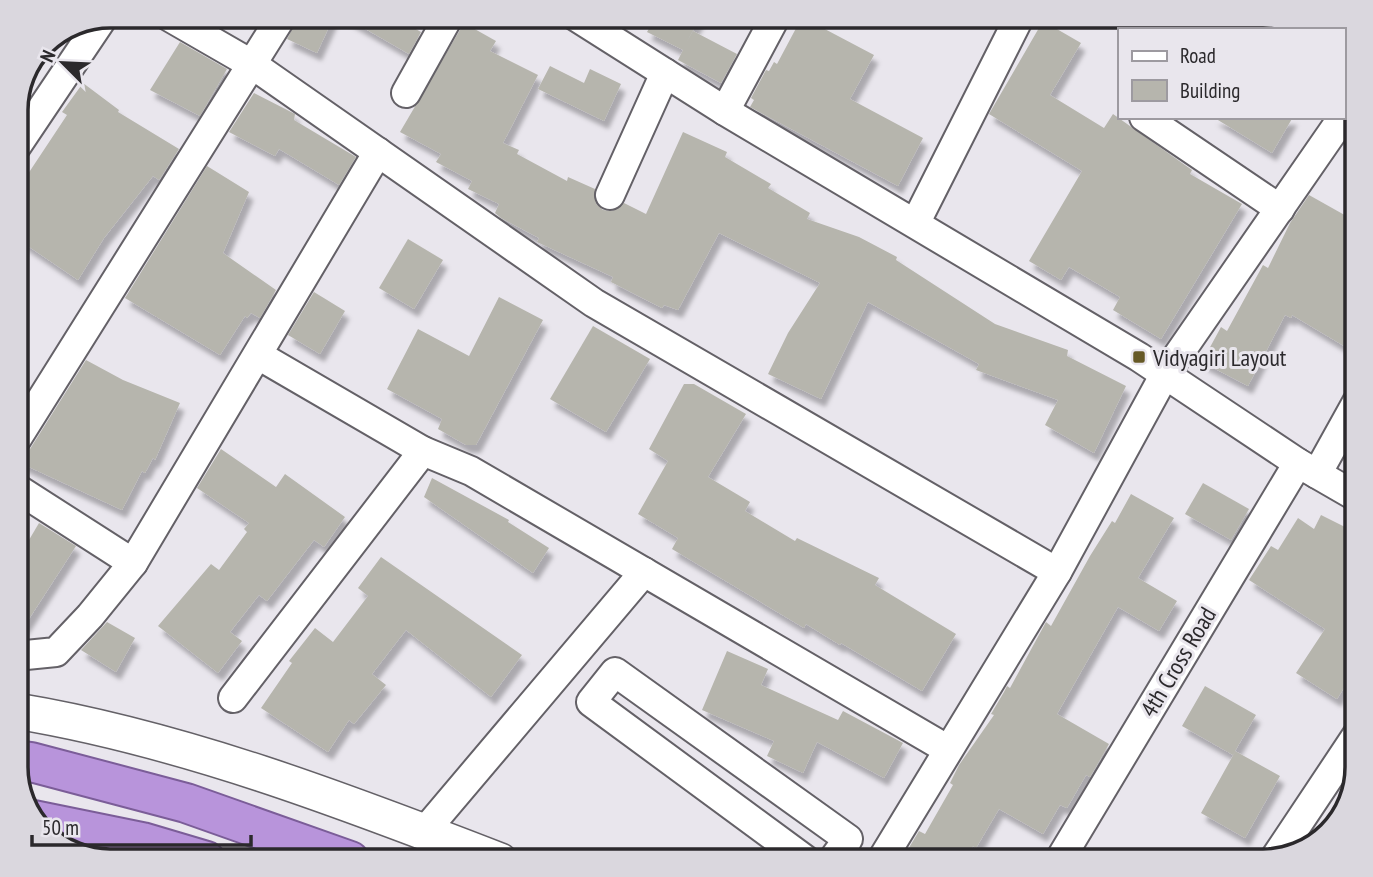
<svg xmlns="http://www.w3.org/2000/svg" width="1373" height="877" font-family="'PT Sans Narrow',sans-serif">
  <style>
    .building { fill: #b6b5ad; filter: url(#shadow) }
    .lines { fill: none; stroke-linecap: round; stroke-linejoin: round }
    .minor-casing { stroke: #646167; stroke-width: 32 }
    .tertiary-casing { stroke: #646167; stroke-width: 38 }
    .trunk-casing { stroke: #7b5d98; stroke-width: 42 }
    .minor { stroke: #fff; stroke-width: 28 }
    .tertiary { stroke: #fff; stroke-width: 35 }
    .trunk { stroke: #b894db; stroke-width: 38 }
    .poi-dot { fill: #665926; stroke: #e9e6ed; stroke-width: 2.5 }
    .labels { text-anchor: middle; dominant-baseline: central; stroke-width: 6; stroke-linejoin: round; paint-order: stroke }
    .poi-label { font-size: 24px; fill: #2b292c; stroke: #e9e6ed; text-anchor: start }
    .street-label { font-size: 24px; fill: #2b292c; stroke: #e9e6ed }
    .rim { fill: none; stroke: #2b292c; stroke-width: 3.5 }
  </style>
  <defs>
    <filter id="shadow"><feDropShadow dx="4.5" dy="8" stdDeviation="2" flood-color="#0004"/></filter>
  </defs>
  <rect width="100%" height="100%" fill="#e9e6ed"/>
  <g class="building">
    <path d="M299 16H334L317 53 287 39Z"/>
    <path d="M343 16H393L421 32 409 54Z"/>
    <path d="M656 16H701L686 43 693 31 737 54 721 83 678 60 683 50 647 32Z"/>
    <path d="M802 17 874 55 850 99 923 138 898 186 750 107 754 100 751 98 766 70 769 71 774 62 777 64Z"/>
    <path d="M1043 21 1081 43 1050 95 1104 128 1113 114 1192 170 1190 174 1242 204 1161 339 1113 310 1120 297 1069 267 1061 280 1029 261 1082 171 989 114Z"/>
    <path d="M464 23 496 41 490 51 538 75 503 143 519 150 517 154 567 181 568 177 595 189 596 204 603 210 612 211 624 203 646 214 683 132 727 152 725 157 771 184 768 188 810 213 807 219 859 237 897 257 896 260 995 324 1068 350 1067 356 1126 386 1094 453 1045 425 1058 400 976 370 979 364 868 302 821 399 768 374 788 333 820 283 719 233 678 310 664 305 662 308 611 282 613 277 537 242 539 238 501 218 495 213 499 204 468 189 472 181 436 162 441 154 400 132Z"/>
    <path d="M180 42 227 69 200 116 150 90Z"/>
    <path d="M550 66 584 83 590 69 621 84 604 121 538 89Z"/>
    <path d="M83 83 119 110 118 112 179 149 159 180 153 176 104 238 78 280 16 238V192L67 115 62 112Z"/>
    <path d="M254 93 295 114 294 120 356 157 339 185 279 149 275 156 229 132Z"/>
    <path d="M1213 117H1293L1272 153Z"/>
    <path d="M207 166 249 192 223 253 276 290 260 318 251 313 247 318 245 316 220 355 125 298Z"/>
    <path d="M1309 195 1357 222V325L1344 346 1292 315 1291 318 1285 315 1248 386 1202 362 1221 327 1227 331 1263 265 1268 268 1290 223Z"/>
    <path d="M408 239 443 260 414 309 379 288Z"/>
    <path d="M314 292 345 311 320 354 288 335Z"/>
    <path d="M499 297 543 320 476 445H466L438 429 442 419 387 389 418 329 469 356Z"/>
    <path d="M593 326 650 359 606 432 550 399Z"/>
    <path d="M86 360 123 380 180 403 155 460 153 458 145 473 142 471 122 510 16 461V457L30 449Z"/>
    <path d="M684 384H694L746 414 708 477 750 502 745 511 795 541 797 538 879 578 875 585 956 634 922 691 841 643 840 645 806 624 804 628 672 549 678 538 638 514 668 461 649 449Z"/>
    <path d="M221 449 276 487 285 474 345 517 324 547 314 540 267 601 259 595 230 632 242 641 218 673 158 626 211 564 219 570 247 532 244 529 249 523 197 488Z"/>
    <path d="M432 478 509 520 508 522 549 548 533 573 424 497Z"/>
    <path d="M1203 483 1249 509 1231 540 1185 514Z"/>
    <path d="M1131 494 1174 518 1138 578 1177 601 1159 631 1118 607 1057 714 1109 744 1090 777 1086 775 1067 808 1060 805 1043 834 999 809 976 848 973 846 964 861H901L919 831 925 834 953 785 950 783 959 765 994 715 991 714 1004 692 1007 686 1010 688 1046 622 1051 626 1090 556 1112 521 1115 523Z"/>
    <path d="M1321 515 1357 533V667L1337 699 1296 673 1325 629 1249 580 1271 546 1278 550 1298 518 1314 529Z"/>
    <path d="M39 523 76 546 16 639V562Z"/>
    <path d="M381 557 522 655 491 697 406 630 372 674 386 685 354 724 349 720 328 752 261 708 292 663 289 661 315 628 333 642 368 596 358 588Z"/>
    <path d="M107 622 135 638 116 672 81 650Z"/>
    <path d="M727 651 768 669 761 685 838 720 843 711 903 743 884 778 817 742 803 773 767 756 774 741 702 710Z"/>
    <path d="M1205 686 1256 715 1235 751 1280 776 1245 838 1201 813 1235 752 1233 755 1182 726Z"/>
  </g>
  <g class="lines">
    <g class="minor-casing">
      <g id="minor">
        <path d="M168 16 253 65 594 303 1057 572"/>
        <path d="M575 16 725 111 1139 357 1298 463 1357 497"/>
        <path d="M1278 20 1293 30"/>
        <path d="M406 93 449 16"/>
        <path d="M725 111 776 16"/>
        <path d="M1144 117 1280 209"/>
        <path d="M16 147 102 19"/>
        <path d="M610 195 665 73"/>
        <path d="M916 222 1020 16"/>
        <path d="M258 355 423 451 471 471 947 749"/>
        <path d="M16 440 282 16"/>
        <path d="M1317 474 1357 402"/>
        <path d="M16 488 133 563"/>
        <path d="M16 656 56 652 90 616 133 563 378 152"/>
        <path d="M233 698 423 451"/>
        <path d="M424 832 644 572"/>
        <path d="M1275 858 1357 735"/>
        <path d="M807 861 591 702 615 672 848 839 832 861"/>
        <path d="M881 861 1057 572 1165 374 1343 117"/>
        <path d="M1059 861 1298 463"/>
      </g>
    </g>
    <g class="tertiary-casing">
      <path id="tertiary" d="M16 711C180 738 345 801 500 861"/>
    </g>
    <g class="trunk-casing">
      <g id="trunk">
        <path d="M16 760 31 762 186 803 350 861"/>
        <path d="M34 820 142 842 206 861"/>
      </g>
    </g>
    <use href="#minor" class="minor"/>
    <use href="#tertiary" class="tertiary"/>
    <use href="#trunk" class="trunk"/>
  </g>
  <rect class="poi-dot" x="1132" y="350" width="14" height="14" rx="3.5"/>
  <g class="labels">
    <g class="poi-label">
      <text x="1153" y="357">Vidyagiri Layout</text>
    </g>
    <g class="street-label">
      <text transform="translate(1178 662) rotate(-59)">4th Cross Road</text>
    </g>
  </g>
  <path d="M0 0H1373V877H0ZM110 28H1263A82 82 0 0 1 1345 110V767A82 82 0 0 1 1263 849H110A82 82 0 0 1 28 767V110A82 82 0 0 1 110 28Z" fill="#dad7de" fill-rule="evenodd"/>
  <path class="rim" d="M110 28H1263A82 82 0 0 1 1345 110V767A82 82 0 0 1 1263 849H110A82 82 0 0 1 28 767V110A82 82 0 0 1 110 28Z"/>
  <rect x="1118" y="28" width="228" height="91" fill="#e9e6ed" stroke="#9d9aa0" stroke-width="2"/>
  <rect x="1132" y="51" width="35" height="10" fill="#ffffff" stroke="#9d9aa0" stroke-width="2"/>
  <text x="1180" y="63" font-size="21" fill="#2b292c">Road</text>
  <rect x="1132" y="80" width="35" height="21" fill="#b6b5ad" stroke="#9d9aa0" stroke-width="2"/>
  <text x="1180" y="98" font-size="21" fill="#2b292c">Building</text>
  <g transform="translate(63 63) rotate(294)" stroke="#e9e6ed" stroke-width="5" paint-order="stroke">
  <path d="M0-5L12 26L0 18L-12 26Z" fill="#2b292c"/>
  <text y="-10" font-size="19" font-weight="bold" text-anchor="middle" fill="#2b292c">N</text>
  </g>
  <path d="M32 835v10h219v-10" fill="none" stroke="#2b292c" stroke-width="3.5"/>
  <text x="42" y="835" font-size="21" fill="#2b292c" stroke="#e9e6ed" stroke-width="5" paint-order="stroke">50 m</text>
</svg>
